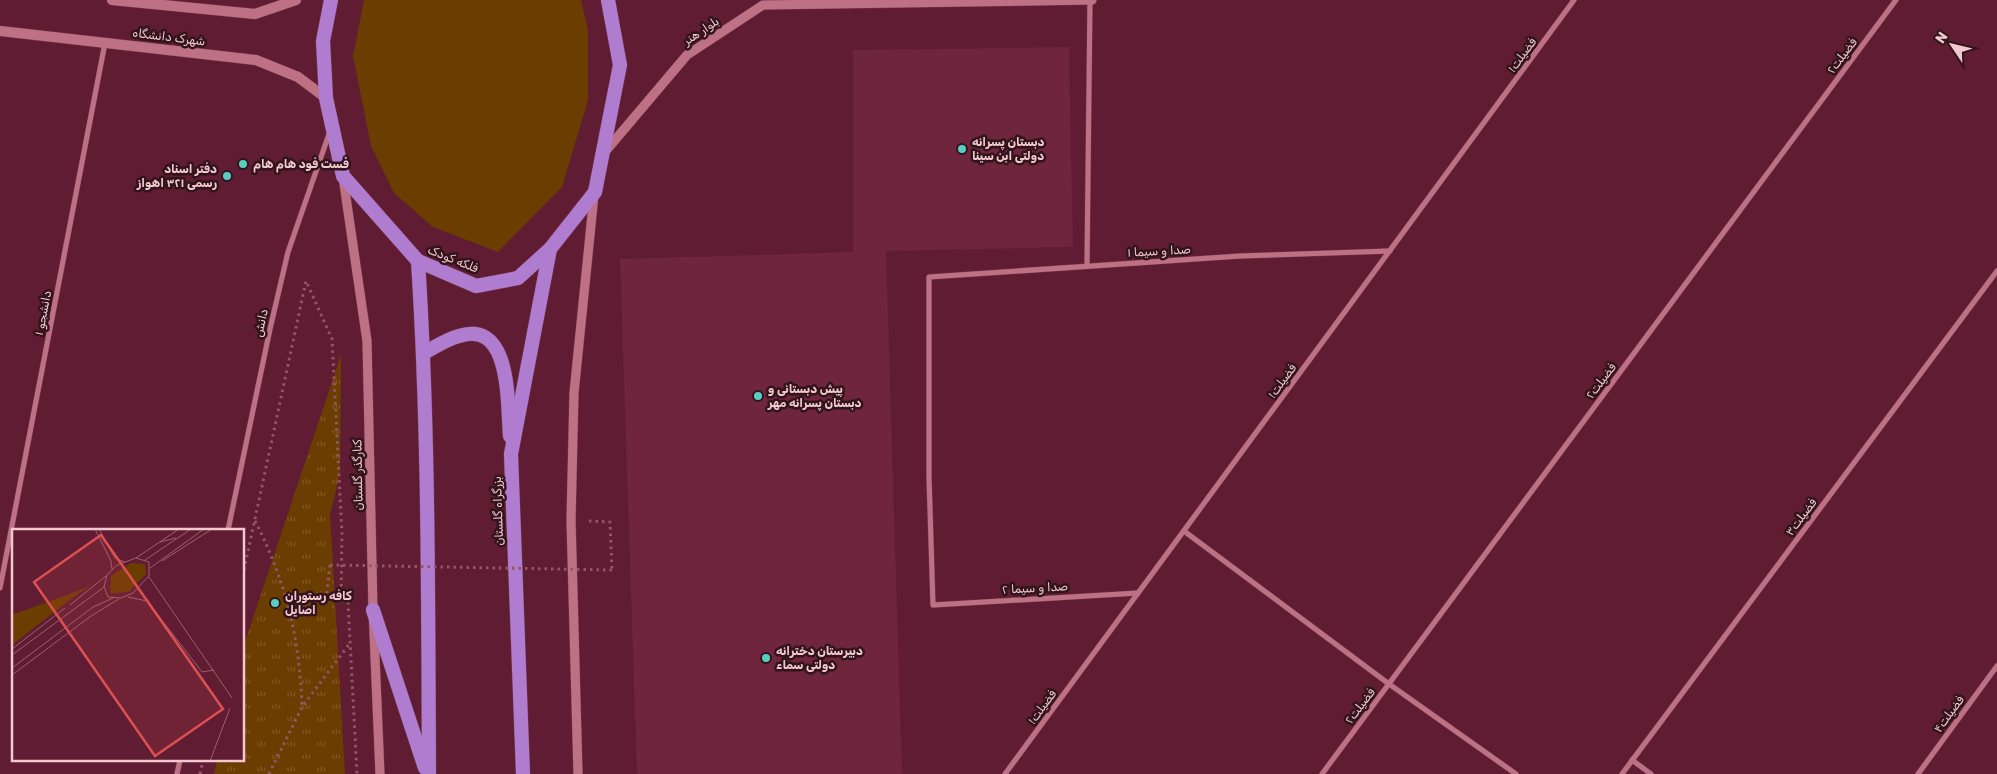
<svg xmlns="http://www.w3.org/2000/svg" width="1997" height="774" font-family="Rubik,'Noto Naskh Arabic',sans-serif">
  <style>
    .built { fill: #6e253d }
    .grass { fill: #6c3d00 }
    .park { fill: url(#park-tufts) }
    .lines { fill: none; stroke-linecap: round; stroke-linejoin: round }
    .minor-casing { stroke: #763c51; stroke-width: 6 }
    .tertiary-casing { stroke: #763c51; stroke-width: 10 }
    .secondary-casing { stroke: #763c51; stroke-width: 11 }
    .trunk-casing { stroke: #763c51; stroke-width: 15 }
    .path { stroke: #915768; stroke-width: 3; stroke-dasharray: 2.5 4; stroke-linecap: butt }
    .minor { stroke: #be7184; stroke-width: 5 }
    .tertiary { stroke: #be7184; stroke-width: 9 }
    .secondary { stroke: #be7184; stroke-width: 10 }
    .trunk { stroke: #b07ccf; stroke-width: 14 }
    .path-bridge { stroke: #915768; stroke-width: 3; stroke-dasharray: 2.5 4; stroke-linecap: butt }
    .poi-dot { fill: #58cebf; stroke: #32141c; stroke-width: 2 }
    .labels { text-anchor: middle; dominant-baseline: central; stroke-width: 5; stroke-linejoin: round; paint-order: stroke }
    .street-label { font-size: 12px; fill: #f2c7d0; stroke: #32141c }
    .poi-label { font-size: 12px; font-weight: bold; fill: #f2c7d0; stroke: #32141c; text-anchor: start }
    .inset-road { fill: none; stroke: #9a6071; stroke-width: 1 }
    .view { fill: #dd5052; fill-opacity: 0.15; stroke: #dd5052; stroke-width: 2.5 }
    .inset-edge { fill: none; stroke: #f2c7d0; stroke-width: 2.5 }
  </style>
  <defs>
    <pattern id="park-tufts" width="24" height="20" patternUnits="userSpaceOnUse" patternTransform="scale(1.25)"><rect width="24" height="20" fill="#6c3d00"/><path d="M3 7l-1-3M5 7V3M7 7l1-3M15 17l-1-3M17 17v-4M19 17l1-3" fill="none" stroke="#815824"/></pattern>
  </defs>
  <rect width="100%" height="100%" fill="#5f1c32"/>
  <path class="built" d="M1069 47 1073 247 886 251 902 774H637L620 259 853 252V50Z"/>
  <path class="grass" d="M364 0H581L588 30V100L562 187 498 252 433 227 394 193 371 146 353 56Z"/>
  <path class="park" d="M341 355 340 473 330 515 345 774H214L217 760H244V645Z"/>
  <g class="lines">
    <g class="minor-casing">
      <g id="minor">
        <path d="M1087 265 1090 0"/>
        <path d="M228 530 270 329 288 252 329 134"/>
        <path d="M1184 531 1389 684 1516 774"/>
        <path d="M0 588 105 43"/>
        <path d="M1138 593 933 605 929 477V277L1240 256 1390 251"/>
        <path d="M1632 760 1651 774"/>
        <path d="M177 774 180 760"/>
        <path d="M1005 774 1574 0"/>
        <path d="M1322 774 1896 0"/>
        <path d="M1622 774 1997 271"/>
        <path d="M1918 774 1997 666"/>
      </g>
    </g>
    <g class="tertiary-casing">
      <g id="tertiary">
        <path d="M604 153 687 55 763 5 1092 0"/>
        <path d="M343 177 367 341 373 610 380 774"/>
        <path d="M578 774 571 520 574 393 594 195"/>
      </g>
    </g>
    <g class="secondary-casing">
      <g id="secondary">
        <path d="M112 0 255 14 296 0"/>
        <path d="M0 31 256 60 298 77 326 98"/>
      </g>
    </g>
    <g class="trunk-casing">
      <g id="trunk">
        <path d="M331 0 323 41 326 98 343 176 418 261 476 286 518 278 550 249 595 192 620 65 608 0"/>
        <path d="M418 261C429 432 428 603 429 774"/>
        <path d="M424 353C435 347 447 339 459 336 512 319 507 404 510 436"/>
        <path d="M373 610 425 768"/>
        <path d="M523 774 511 454 550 249"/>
      </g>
    </g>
    <g class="path">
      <path d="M255 521C286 581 300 640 302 707"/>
      <path d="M589 521 610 522 612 570"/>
      <path d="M330 565 326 600 350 602"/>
      <path d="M244 570 306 281 332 339 342 534 341 601"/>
      <path d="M348 602 357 774"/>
      <path d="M200 774 203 760"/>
      <path d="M269 774 302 707 350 643"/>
    </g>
    <use href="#minor" class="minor"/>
    <use href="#tertiary" class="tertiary"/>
    <use href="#secondary" class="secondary"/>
    <use href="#trunk" class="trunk"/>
    <path class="path-bridge" d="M330 565 612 570"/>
  </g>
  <g class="poi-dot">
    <circle cx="962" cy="149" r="5"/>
    <circle cx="243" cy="164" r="5"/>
    <circle cx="227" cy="176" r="5"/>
    <circle cx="758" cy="396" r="5"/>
    <circle cx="275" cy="603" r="5"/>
    <circle cx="766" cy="658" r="5"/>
  </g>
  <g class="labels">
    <g class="street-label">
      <text transform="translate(701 31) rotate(-34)">بلوار هنر</text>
      <text transform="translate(169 37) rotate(7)">شهرک دانشگاه</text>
      <text transform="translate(1522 55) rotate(-54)">فضیلت۱</text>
      <text transform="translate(1842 56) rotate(-53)">فضیلت۲</text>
      <text transform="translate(1159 251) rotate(-3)">صدا و سیما ۱</text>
      <text transform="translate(453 259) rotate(22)">فلکه کودک</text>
      <text transform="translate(43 313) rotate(-79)">دانشجو ۱</text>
      <text transform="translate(261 323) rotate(-77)">دانش</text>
      <text transform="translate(1282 381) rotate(-54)">فضیلت۱</text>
      <text transform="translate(1601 381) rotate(-53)">فضیلت۲</text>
      <text transform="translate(358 475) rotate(-91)">کنارگذر گلستان</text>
      <text transform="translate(498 511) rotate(-92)">بزرگراه گلستان</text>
      <text transform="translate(1801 517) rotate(-53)">فضیلت۳</text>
      <text transform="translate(1035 588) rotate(-3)">صدا و سیما ۲</text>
      <text transform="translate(1360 706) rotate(-53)">فضیلت۲</text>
      <text transform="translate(1042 707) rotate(-54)">فضیلت۱</text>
      <text transform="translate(1949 714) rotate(-54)">فضیلت۴</text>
    </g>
    <g class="poi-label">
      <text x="972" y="142">دبستان پسرانه<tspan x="972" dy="14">دولتی ابن سینا</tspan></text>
      <text x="253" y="164">فست فود هام هام</text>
      <text x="217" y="169" text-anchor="end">دفتر اسناد<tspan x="217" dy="14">رسمی ۳۲۱ اهواز</tspan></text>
      <text x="768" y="389">پیش دبستانی و<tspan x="768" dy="14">دبستان پسرانه مهر</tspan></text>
      <text x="285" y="596">کافه رستوران<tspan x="285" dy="14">اصایل</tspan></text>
      <text x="776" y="651">دبیرستان دخترانه<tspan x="776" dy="14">دولتی سماء</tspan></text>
    </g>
  </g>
  <g transform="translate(12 529)">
    <rect width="232" height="232" fill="#5f1c32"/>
    <path d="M119 34 133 35 134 45 116 63 98 64 99 47Z" fill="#6c3d00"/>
    <path d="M79 57 64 66 0 116V86Z" fill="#6c3d00"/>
    <path class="inset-road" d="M83 0 99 32 100 40M87 0 103 29 113 33M148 13 164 9M124 29 167 0M124 29 137 33V47L121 64 109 69 96 68 92 58 95 46 105 36ZM133 31 179 0M150 32 200 0M138 39 192 0M137 48 220 169M116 68 135 72 190 143 202 141M58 76 94 47M0 120 53 79M0 126 92 58M0 139 81 78 101 69M0 146 79 87 107 70M198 232 218 179"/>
    <path class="view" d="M89 6 211 180 143 227 22 53Z"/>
    <rect width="232" height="232" class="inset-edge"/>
  </g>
  <g transform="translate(1952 45) rotate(305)" stroke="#32141c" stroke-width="4" paint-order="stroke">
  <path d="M0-4L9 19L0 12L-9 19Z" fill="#f2c7d0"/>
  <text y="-8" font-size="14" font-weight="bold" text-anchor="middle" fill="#f2c7d0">N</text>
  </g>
</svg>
